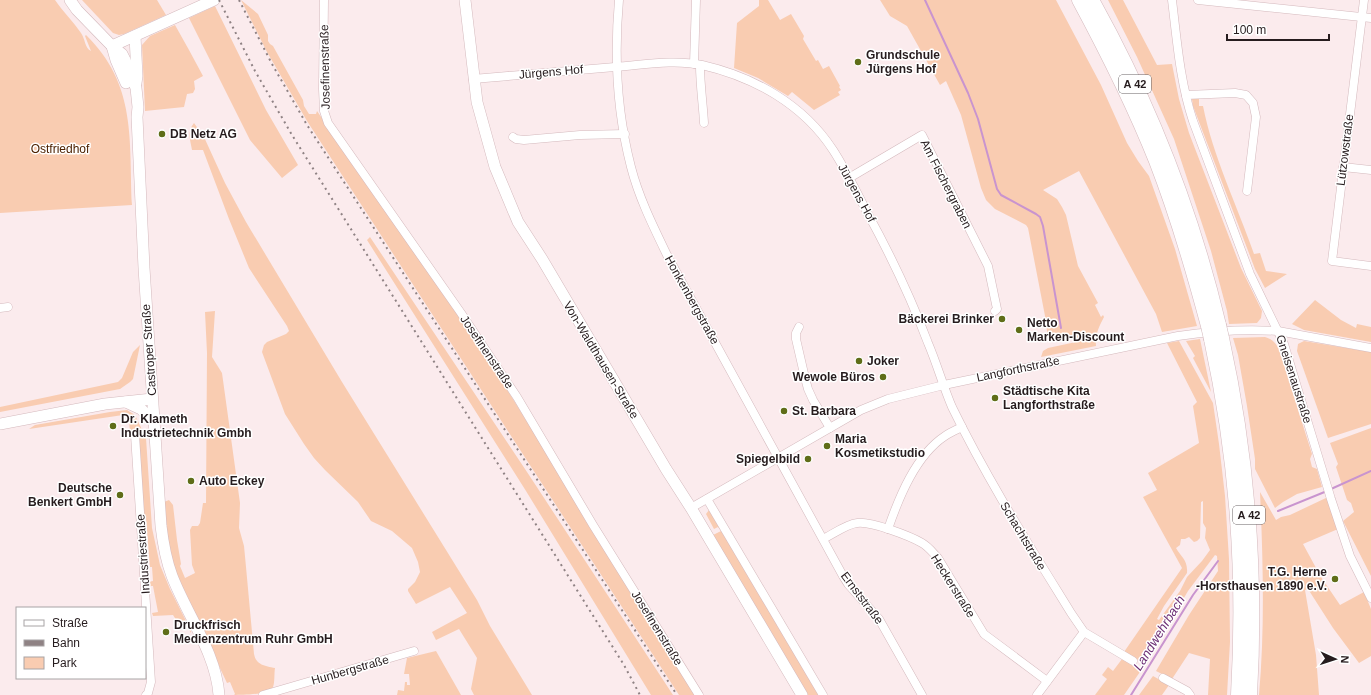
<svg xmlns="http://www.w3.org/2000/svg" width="1371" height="695" font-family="Arial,sans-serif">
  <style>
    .green { fill: #f9ccb1; fill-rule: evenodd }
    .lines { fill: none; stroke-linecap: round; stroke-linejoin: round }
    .stream { stroke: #c994cf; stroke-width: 2 }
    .street-casing { stroke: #d4b9bd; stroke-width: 9 }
    .secondary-casing { stroke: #d4b9bd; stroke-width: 12 }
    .highway-casing { stroke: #d4b9bd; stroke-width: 15 }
    .street { stroke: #fff; stroke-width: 8 }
    .secondary { stroke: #fff; stroke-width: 11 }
    .highway { stroke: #fff; stroke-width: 14 }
    .rail { stroke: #8f8284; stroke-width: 2; stroke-dasharray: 2 4; stroke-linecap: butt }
    .highway-bridge-casing { stroke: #d4b9bd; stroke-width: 15; stroke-linecap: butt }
    .highway-bridge { stroke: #fff; stroke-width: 14 }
    .poi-dot { fill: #5f6d18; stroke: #fff; stroke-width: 1.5 }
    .labels { text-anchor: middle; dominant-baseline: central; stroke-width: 3; stroke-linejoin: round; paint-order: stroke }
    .shield { fill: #fff; stroke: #676062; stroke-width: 1 }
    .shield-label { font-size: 11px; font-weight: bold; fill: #261c1e }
    .poi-label { font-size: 12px; font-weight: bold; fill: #261c1e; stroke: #fff; text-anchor: start }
    .street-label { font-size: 12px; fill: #261c1e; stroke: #fff }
    .park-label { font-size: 12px; fill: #4d2100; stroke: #fff }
    .water-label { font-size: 13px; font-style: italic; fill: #6d2f75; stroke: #fff }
  </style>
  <rect width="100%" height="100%" fill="#fbebed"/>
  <g class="green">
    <path d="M0 0H55C63 12 73 21 81 33 85 38 85 49 91 51L85 36 86 35C137 85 129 140 132 205L0 213Z"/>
    <path d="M82 0H157L166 15 124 34 119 35 113 33Z"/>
    <path d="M241 0 258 14 268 35V41L270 44 273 46 303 100 304 106 309 114H316L317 111 490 362 696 695H679L307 121 267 52Z"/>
    <path d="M759 0H768L780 20 791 14 804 36 803 39 816 61 818 60 823 69 829 66 840 86 839 87 841 90 838 92 840 95 814 110 792 92 788 96 758 78 734 68 737 23 759 6Z"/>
    <path d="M880 0H1056L1101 85 1127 143 1138 161 1149 176 1175 249 1197 326 1162 332 1156 314 1079 171 1043 190 1057 199 1062 207 1066 215 1078 266 1098 303 1095 305 1101 317 1103 315 1104 317C1099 327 1095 334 1096 346L1041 357 1043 351 1048 348 1076 342 1075 335 1060 337 1048 342 1046 321 1028 228 1026 225 995 209 986 200 981 188 961 115 946 81 940 85 907 26 890 16Z"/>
    <path d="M1108 0H1123L1157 65 1172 64 1179 99 1189 133 1241 268 1262 311 1261 318 1257 323 1229 324 1227 311 1211 251 1174 139 1137 57Z"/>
    <path d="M215 6 266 110 298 165 282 178 250 140 189 18Z"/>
    <path d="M175 25 189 50 203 76 194 81 195 89 193 93 187 94 184 107 145 111 142 45 150 36Z"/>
    <path d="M1199 97V106H1203C1213 157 1237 205 1254 254L1260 253 1266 271 1287 274 1265 288 1255 269 1193 106 1192 99Z"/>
    <path d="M194 123 204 137 225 183 246 222 342 382 477 600 490 626 532 695H474L471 689 477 658 459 629 436 640 432 632 467 613 450 587 416 604 408 591V589L415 582 420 572 418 562 412 548 392 531 371 521 358 502 325 470 314 458 304 444 285 414 262 352 264 345 267 342 286 334 289 331 287 326 249 268 229 219 203 150H192C190 139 187 132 194 123Z"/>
    <path d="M370 237 529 475 673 695H651L526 491 367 240Z"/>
    <path d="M1315 300 1341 320 1356 328 1357 324 1371 327V342L1304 330 1292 324Z"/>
    <path d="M215 311 212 357 222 373 240 503 239 528 244 546 246 567 254 654C256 665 265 666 275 668 274 674 275 682 273 687 269 695 242 695 234 695L235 694 230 682 227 683 177 577 168 547 164 502 169 500 173 505 177 540 181 564 180 566 185 578 195 573 192 565 190 530 192 526H198L200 523 203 503H206L207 353 205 312Z"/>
    <path d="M1265 337C1276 340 1278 347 1281 356L1312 454 1310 459 1312 467 1317 469 1322 487 1297 494 1283 502 1275 508 1255 469V459L1247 406 1238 355 1233 338Z"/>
    <path d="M1200 339 1211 392 1193 358 1195 356 1186 341Z"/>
    <path d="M1179 341 1213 403 1219 444 1225 496 1229 559 1230 642 1227 695H1208L1210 659 1189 653 1172 679 1156 671 1189 615 1218 571 1217 556 1215 555 1188 591 1145 664 1124 652 1182 568 1143 497 1157 490 1148 473 1199 443 1193 406 1197 402 1167 343ZM1203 501V523L1206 528 1205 538 1210 550 1202 561 1187 577 1180 591 1159 620 1157 619 1164 606 1187 573C1188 560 1181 557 1176 548L1180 545 1181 539H1185L1189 537 1194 542 1197 541 1200 538 1201 502Z"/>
    <path d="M1304 341 1371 352V424L1328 438 1297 351 1298 344Z"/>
    <path d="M140 345 133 379 130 382 120 389 0 412V407L118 382 122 378 133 352Z"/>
    <path d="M127 410 135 415 146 438 152 528 160 565 170 589 191 631V633L186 624 180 626 173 615 153 616 152 613 158 612 153 586H149L148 582 153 581 152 567H150L146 518H144L136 433 130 434 129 419 123 415 29 429 35 425 110 412Z"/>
    <path d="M1371 428V576L1343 521 1354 512 1351 503 1347 500 1336 467 1338 464 1330 443Z"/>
    <path d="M1260 492 1276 520 1281 517 1290 515 1328 497 1338 529 1303 544 1321 577 1340 605 1364 592 1371 609V656L1359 663 1333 628 1308 589 1305 590 1316 655 1319 695H1259C1265 627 1263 560 1260 492Z"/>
    <path d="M709 510 820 695H806L711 536 721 531 718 527 714 529 706 514Z"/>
    <path d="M436 651 461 695H397L398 690 404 691 405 682H407V685H410L409 674H404L407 658Z"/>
    <path d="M1122 659 1142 669 1124 695H1095L1107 679 1102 675 1108 667 1113 671Z"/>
    <path d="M1153 676 1169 685 1162 695H1139Z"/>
  </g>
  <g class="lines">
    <g class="stream">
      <path d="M925 0 968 93 978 119 997 189 1001 195 1036 214 1040 217 1043 226 1061 328"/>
      <path d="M1331 489 1371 471"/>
      <path d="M1278 511 1327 491"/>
      <path d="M1131 695 1193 595 1218 561"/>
    </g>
    <g class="street-casing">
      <g id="street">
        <path d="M324 0 323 89 324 111 328 123 461 313 517 397 593 525 699 695"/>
        <path d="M619 0C614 56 617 113 631 167 639 198 653 226 667 255L843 576 848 584 879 619 922 695"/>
        <path d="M1172 0C1177 41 1180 82 1193 121L1250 274 1284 344 1331 499 1350 556 1371 598"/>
        <path d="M1198 0 1371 18"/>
        <path d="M1364 0 1332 261 1371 266"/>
        <path d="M694 64 696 0"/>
        <path d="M700 65C700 85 703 104 704 123"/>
        <path d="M473 79C521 75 568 71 615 67 643 65 673 59 702 65 754 77 803 104 833 150 846 170 857 193 868 214 891 256 911 298 928 343 937 364 943 386 952 407 987 479 1029 545 1071 613L1084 632 1133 661"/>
        <path d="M1186 95 1235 93 1246 95 1253 103 1256 117 1247 191"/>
        <path d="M513 137 516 139 524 140 580 135 625 134"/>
        <path d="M1343 167 1371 170"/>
        <path d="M849 178 922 135 988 266 997 309 995 311"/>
        <path d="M0 308 8 307"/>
        <path d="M799 327 796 333V339L805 378 808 389 813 400 830 428"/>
        <path d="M135 435 151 682 148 693 146 695"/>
        <path d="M707 499 823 695"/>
        <path d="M691 508 861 410 888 399 944 385 1178 336C1211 331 1245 329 1278 331L1371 348"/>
        <path d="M888 529C899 497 916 455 945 436 951 432 956 430 962 427"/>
        <path d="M823 539C833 534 847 524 857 523 871 521 910 536 922 543 929 547 933 553 938 558L984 634 1047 681"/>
        <path d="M1163 678 1187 691 1190 695"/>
        <path d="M263 695 414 651"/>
        <path d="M1037 695 1084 632"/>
      </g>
    </g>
    <g class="secondary-casing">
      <g id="secondary">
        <path d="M70 0 77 10 112 46 122 54 125 60 136 88 138 107 137 117 144 268 161 526C163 543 166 560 172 576 187 615 216 653 219 695"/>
        <path d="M465 0 477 102 495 167 518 222 542 259 666 469 691 508 802 695"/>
        <path d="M135 36 137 76 136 83"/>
        <path d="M112 46 214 0"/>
        <path d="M112 46 116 60 126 83"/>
        <path d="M126 402 141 409 153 421"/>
        <path d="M0 424 105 404 152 399"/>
      </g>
    </g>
    <g class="highway-casing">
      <g id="highway">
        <path d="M1079 0C1107 52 1134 106 1156 161 1177 215 1193 270 1208 326"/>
        <path d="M1092 0C1149 102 1192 211 1219 325"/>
        <path d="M1222 338C1248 456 1257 575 1250 695"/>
        <path d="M1211 339C1237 460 1245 572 1238 695"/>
      </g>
    </g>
    <use href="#street" class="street"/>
    <use href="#secondary" class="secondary"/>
    <use href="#highway" class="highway"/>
    <g class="rail">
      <path d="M219 0 255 71 292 135 597 622 624 665 640 695"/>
      <path d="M239 0 272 64 307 125 677 695"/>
    </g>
    <g class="highway-bridge-casing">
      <g id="highway-bridge">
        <path d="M1219 325 1222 338"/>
        <path d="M1208 326 1211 339"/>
      </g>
    </g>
    <use href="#highway-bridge" class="highway-bridge"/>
  </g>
  <g class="poi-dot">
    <circle cx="858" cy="62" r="4"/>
    <circle cx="162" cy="134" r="4"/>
    <circle cx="1002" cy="319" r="4"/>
    <circle cx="1019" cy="330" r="4"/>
    <circle cx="859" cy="361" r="4"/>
    <circle cx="883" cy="377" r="4"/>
    <circle cx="995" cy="398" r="4"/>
    <circle cx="784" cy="411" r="4"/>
    <circle cx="113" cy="426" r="4"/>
    <circle cx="827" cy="446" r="4"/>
    <circle cx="808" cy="459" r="4"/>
    <circle cx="191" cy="481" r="4"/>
    <circle cx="120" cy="495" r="4"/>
    <circle cx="1335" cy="579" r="4"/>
    <circle cx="166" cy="632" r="4"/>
  </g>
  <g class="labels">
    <g class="shield">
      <rect x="1119" y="75" width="32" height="18" rx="3"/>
      <rect x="1233" y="506" width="32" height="18" rx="3"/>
    </g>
    <g class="shield-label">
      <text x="1135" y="84">A 42</text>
      <text x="1249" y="515">A 42</text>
    </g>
    <g class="poi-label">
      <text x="866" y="55">Grundschule<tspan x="866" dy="14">Jürgens Hof</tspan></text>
      <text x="170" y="134">DB Netz AG</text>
      <text x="994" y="319" text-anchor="end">Bäckerei Brinker</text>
      <text x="1027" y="323">Netto<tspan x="1027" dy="14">Marken-Discount</tspan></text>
      <text x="867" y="361">Joker</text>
      <text x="875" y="377" text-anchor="end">Wewole Büros</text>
      <text x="1003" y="391">Städtische Kita<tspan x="1003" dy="14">Langforthstraße</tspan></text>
      <text x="792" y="411">St. Barbara</text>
      <text x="121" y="419">Dr. Klameth<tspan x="121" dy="14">Industrietechnik Gmbh</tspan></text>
      <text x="835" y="439">Maria<tspan x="835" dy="14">Kosmetikstudio</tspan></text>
      <text x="800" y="459" text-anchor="end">Spiegelbild</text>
      <text x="199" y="481">Auto Eckey</text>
      <text x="112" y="488" text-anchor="end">Deutsche<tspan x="112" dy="14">Benkert GmbH</tspan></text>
      <text x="1327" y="572" text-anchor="end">T.G. Herne<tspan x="1327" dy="14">-Horsthausen 1890 e.V.</tspan></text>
      <text x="174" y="625">Druckfrisch<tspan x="174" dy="14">Medienzentrum Ruhr GmbH</tspan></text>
    </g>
    <g class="street-label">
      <text transform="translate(325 67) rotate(-91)">Josefinenstraße</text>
      <text transform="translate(551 72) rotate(-5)">Jürgens Hof</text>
      <text transform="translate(1345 150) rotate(-83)">Lützowstraße</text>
      <text transform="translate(946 184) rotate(63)">Am Fischergraben</text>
      <text transform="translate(857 193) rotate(61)">Jürgens Hof</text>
      <text transform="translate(692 300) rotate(61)">Honkenbergstraße</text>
      <text transform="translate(149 350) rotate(-94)">Castroper Straße</text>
      <text transform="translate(487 352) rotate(56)">Josefinenstraße</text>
      <text transform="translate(601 360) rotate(59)">Von-Waldthausen-Straße</text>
      <text transform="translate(1018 369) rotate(-12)">Langforthstraße</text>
      <text transform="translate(1294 379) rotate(72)">Gneisenaustraße</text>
      <text transform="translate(1023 536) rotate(59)">Schachtstraße</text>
      <text transform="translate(143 554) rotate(-94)">Industriestraße</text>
      <text transform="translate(953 586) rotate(58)">Heckerstraße</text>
      <text transform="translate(862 598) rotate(53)">Ernststraße</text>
      <text transform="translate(657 628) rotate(58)">Josefinenstraße</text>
      <text transform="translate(350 670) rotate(-16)">Hunbergstraße</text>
    </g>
    <g class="park-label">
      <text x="60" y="149">Ostfriedhof</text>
    </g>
    <g class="water-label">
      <text transform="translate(1159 633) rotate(-58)">Landwehrbach</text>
    </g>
  </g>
  <rect x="16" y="607" width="130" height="72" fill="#ffffff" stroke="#a8a4a5"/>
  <rect x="24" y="620" width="20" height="6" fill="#ffffff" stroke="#a8a4a5"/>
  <text x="52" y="627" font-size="12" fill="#261c1e">Straße</text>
  <rect x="24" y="640" width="20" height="6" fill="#8f8284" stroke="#a8a4a5"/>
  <text x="52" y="647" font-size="12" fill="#261c1e">Bahn</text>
  <rect x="24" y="657" width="20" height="12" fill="#f9ccb1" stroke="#a8a4a5"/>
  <text x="52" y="667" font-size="12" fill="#261c1e">Park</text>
  <g transform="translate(1335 659) rotate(93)" stroke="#ffffff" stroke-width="3" paint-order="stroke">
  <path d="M0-3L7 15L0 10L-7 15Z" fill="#261c1e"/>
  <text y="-6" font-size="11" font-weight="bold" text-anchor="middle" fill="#261c1e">N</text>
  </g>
  <path d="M1227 34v6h102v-6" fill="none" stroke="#261c1e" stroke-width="2"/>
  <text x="1233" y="34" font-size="12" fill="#261c1e" stroke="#ffffff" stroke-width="3" paint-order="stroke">100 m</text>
</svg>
